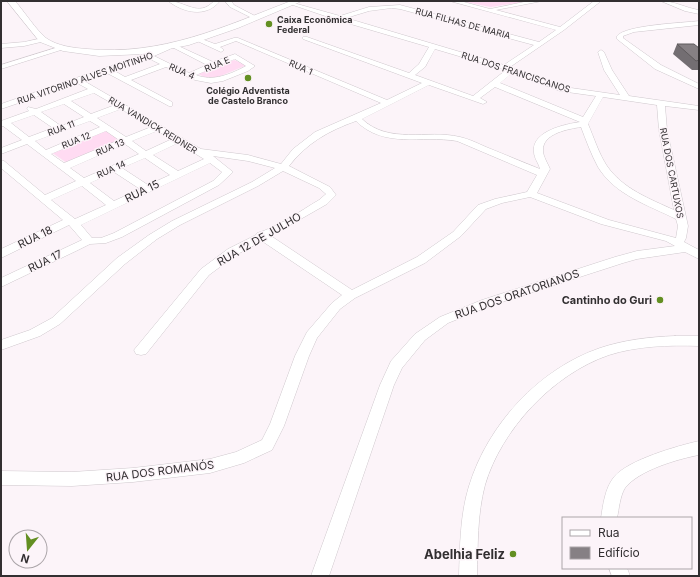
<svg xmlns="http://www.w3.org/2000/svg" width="700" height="577" font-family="Inter,sans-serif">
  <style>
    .green { fill: #ffdbf2 }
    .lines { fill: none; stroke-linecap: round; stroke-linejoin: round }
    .minor-casing { stroke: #cfc8cd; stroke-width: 1 }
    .major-casing { stroke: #cfc8cd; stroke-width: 1 }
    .minor { fill: #fff; fill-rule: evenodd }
    .major { fill: #fff; fill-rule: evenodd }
    .wall { fill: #736e72 }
    .building { fill: #868084; stroke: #5e5a5c }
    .poi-dot { fill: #638f22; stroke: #fcf4f9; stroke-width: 1.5 }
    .labels { text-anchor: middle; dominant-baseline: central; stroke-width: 3; stroke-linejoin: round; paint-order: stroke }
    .far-poi-label { font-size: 9px; font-weight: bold; fill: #322f31; stroke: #fcf4f9; text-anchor: start }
    .far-street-label { font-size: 9px; fill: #322f31; stroke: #fcf4f9 }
    .street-label { font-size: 11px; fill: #322f31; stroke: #fcf4f9 }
    .poi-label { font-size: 11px; font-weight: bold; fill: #322f31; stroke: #fcf4f9; text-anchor: end }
    .near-poi-label { font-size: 13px; font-weight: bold; fill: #322f31; stroke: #fcf4f9; text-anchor: end }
  </style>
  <rect width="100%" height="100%" fill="#fcf4f9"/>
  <g class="green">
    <path d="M460 1H530L491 7Z"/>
    <path d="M234 60 247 65 211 80 198 74Z"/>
    <path d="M105 130 121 140 67 163 51 152Z"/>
  </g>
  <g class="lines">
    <g class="minor-casing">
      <g id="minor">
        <path d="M168 1C186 1 198 18 214 1H220C206 18 184 13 168 1Z"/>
        <path d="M225 1H231L234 5 259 18 254 19 230 7Z"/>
        <path d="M450 1H460L490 9 529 1H542L496 10 560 27 594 1H601L564 30 510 67 564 87 620 95 604 70 598 52 601 50 604 52 612 70 629 96 699 106V110L665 106 667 130 688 226 686 238 684 242 699 250V259L685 252 637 259 623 263 490 306 448 323 425 340 402 368 394 385 329 576H311L380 385 391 361 415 334 440 317 482 300 615 257 637 251 675 246 666 241 601 224 530 197 502 203 486 209 461 236 425 263 355 298 340 309 317 338 309 356 284 426 272 450 244 463 210 473 133 482 72 486 1 485V471L72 472 133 468 210 459 236 452 262 440 270 424 295 356 307 332 332 303 342 295 262 241 236 255 209 275 146 354 141 355 136 354 134 350 201 269 228 249 256 235 257 233C279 227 300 211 319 200L326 194 319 188 283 171 258 186 180 225 157 239 125 264 60 324 40 336 1 350V340L30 330 52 318 117 258 149 235 172 221 252 182 275 168 248 161 213 156 233 172 219 185 122 237 106 243 90 244 78 250 1 287V278L82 240 69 225 1 258V249L63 220 1 168V160L4 161 45 195 76 181 27 144 1 154V148L22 140 3 126 1 127V121L29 111 27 109 28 107 36 109 88 89 77 83 1 109V104L168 46 171 48 170 49 154 56 189 73 207 65 172 47V45L174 44 213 62 235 54 255 66 248 71 223 81 211 83 195 80 166 67 131 80 172 102V106H169L107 73 84 81 201 149 248 155 281 164 293 149 315 132 381 103 236 41 220 47 224 50 221 52 195 40V38H199L215 44 234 38H238L387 100 422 83 303 39V37H307L409 73 419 64 429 47 337 20 290 4V2L340 16 369 7 400 5 539 42 556 30ZM392 8 400 9 534 45 504 65 346 18 369 11ZM435 49 506 70 473 96 415 75 425 67ZM148 58 160 64 125 77 113 70ZM235 59 246 66C231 74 213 82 196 75ZM512 73 560 91 596 96 583 117 500 83ZM429 85 483 104 487 102 480 98 495 87 580 122C566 124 531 131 534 152 534 158 539 164 540 169 522 162 504 154 486 147 477 143 469 139 460 137 427 129 389 145 362 119ZM94 93 115 105 91 114 71 101ZM603 97 657 105 659 130 674 210C650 199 623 189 607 166 599 154 594 138 588 124ZM64 104 84 117 61 126 41 112ZM121 109 151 127 126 137 97 118ZM34 115 53 128 29 137 11 123ZM90 121 100 127 46 150 35 141ZM356 121C384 149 421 135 457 141L537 175 527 192 495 199 478 205 453 232 417 257 352 290 271 236 327 204 336 195 330 187 289 166C307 143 328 131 356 121ZM581 127C586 140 591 154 598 167 615 195 648 205 676 219L678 226 676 238 609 220 537 193 550 169C548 164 543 156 543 151 542 133 569 129 581 127ZM106 131 119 140 64 163 51 154ZM157 131 172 139 146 151 132 141ZM178 143 204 159 178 171 153 155ZM125 144 139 154 84 178 70 168ZM145 158 170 175 148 185 122 168ZM210 163 222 172 213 181 114 233 101 238H92L81 225ZM114 172 140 189 114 201 90 183ZM82 186 106 205 75 219 51 200Z"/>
        <path d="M661 1C674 1 686 8 699 10V14L685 11Z"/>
        <path d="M699 21V25L634 32 623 36V38L661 65 699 84V89L655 69 617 39V36C626 25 682 23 699 21Z"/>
        <path d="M43 38 45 39V41L24 46 1 48V44L24 42Z"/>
        <path d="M62 46 65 48 64 49 1 69V65Z"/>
        <path d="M675 336H699V346C669 345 637 346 609 355 553 374 501 430 485 485 477 515 478 546 477 576H459C460 546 460 515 469 486 488 424 539 369 600 348 624 340 649 337 675 336Z"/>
        <path d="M699 441V455C678 459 639 470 625 488 620 496 619 509 617 518H601C603 505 605 488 614 477 628 460 677 446 699 441Z"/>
        <path d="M609 568H627L630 576H612Z"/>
      </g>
    </g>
    <g class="major-casing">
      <path id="major" d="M7 1H15C24 11 36 30 46 38 57 46 74 48 87 49 162 56 223 27 291 1H302L238 28 189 45 143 54 99 56 63 51 40 42Z"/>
    </g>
    <use href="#minor" class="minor"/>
    <use href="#major" class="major"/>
  </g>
  <path class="wall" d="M677 44 699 48V70H692L673 54Z"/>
  <path class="building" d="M677 44H694L699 48V60L696 61Z"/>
  <g class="poi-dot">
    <circle cx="269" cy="24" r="4"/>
    <circle cx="248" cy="78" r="4"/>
    <circle cx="660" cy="300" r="4"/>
    <circle cx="513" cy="554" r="4"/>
  </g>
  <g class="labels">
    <g class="far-poi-label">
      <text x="277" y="19">Caixa Econômica<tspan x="277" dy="10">Federal</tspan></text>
      <text x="248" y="90" text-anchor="middle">Colégio Adventista<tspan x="248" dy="10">de Castelo Branco</tspan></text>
    </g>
    <g class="far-street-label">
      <text transform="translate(463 23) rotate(15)">RUA FILHAS DE MARIA</text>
      <text transform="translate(217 64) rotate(-22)">RUA E</text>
      <text transform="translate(301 67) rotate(24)">RUA 1</text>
      <text transform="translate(182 71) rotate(23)">RUA 4</text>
      <text transform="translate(516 72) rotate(18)">RUA DOS FRANCISCANOS</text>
      <text transform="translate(85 78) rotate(-19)">RUA VITORINO ALVES MOITINHO</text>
      <text transform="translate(153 125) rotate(31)">RUA VANDICK REIDNER</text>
      <text transform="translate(61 128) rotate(-21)">RUA 11</text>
      <text transform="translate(76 140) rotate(-22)">RUA 12</text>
      <text transform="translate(110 147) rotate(-23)">RUA 13</text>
      <text transform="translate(111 169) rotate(-24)">RUA 14</text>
      <text transform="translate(672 173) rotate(79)">RUA DOS CARTUXOS</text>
    </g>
    <g class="street-label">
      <text transform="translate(142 191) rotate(-26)">RUA 15</text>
      <text transform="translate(35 237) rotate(-26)">RUA 18</text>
      <text transform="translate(259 239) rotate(-30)">RUA 12 DE JULHO</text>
      <text transform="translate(45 261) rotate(-26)">RUA 17</text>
      <text transform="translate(517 294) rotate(-19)">RUA DOS ORATORIANOS</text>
      <text transform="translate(160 471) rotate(-7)">RUA DOS ROMANÓS</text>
    </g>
    <g class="poi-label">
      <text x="652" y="300">Cantinho do Guri</text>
    </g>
    <g class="near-poi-label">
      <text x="505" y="554">Abelhia Feliz</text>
    </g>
  </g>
  <rect width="700" height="577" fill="none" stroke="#322f31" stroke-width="4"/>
  <rect x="562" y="517" width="130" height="52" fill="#fcf4f9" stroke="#aba5a9"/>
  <rect x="570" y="530" width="20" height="6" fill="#ffffff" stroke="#aba5a9"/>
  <text x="598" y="537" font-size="12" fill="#322f31">Rua</text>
  <rect x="570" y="547" width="20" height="12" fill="#868084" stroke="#aba5a9"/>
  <text x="598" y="557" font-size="12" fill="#322f31">Edifício</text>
  <g transform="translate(28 549) rotate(197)"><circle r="19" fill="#fcf4f9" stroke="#aba5a9"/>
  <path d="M0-3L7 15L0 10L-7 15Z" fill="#638f22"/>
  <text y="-6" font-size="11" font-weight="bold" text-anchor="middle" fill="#322f31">N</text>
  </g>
</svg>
